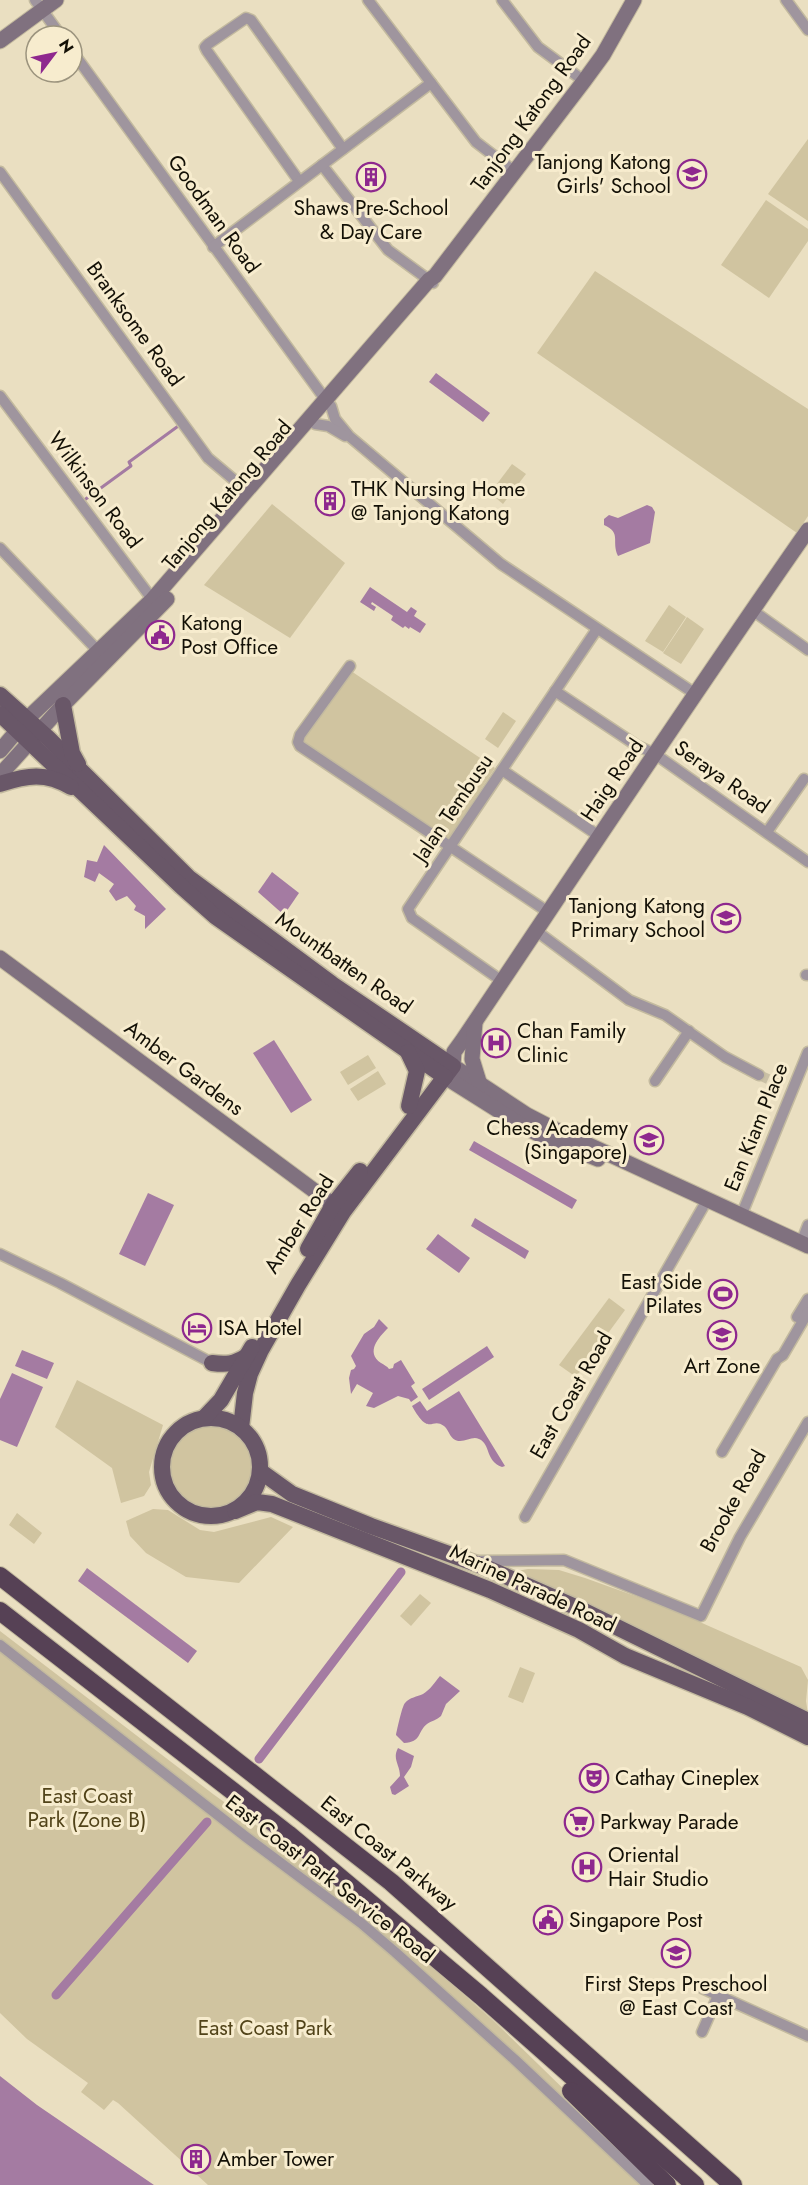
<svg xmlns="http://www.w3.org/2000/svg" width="808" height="2185" font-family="Jost,sans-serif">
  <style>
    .green { fill: #d0c4a0 }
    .water { fill: #a47ba2 }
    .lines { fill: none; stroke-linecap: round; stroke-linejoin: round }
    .stream { stroke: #a47ba2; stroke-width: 3 }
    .canal { stroke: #a47ba2; stroke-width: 9 }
    .street-tunnel { stroke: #cac0a5; stroke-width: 10; stroke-dasharray: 10 5; stroke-linecap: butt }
    .street-casing { stroke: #c3ba9f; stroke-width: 13 }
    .secondary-casing { stroke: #c3ba9f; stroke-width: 17 }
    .primary-casing { stroke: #c3ba9f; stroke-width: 19 }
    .highway-casing { stroke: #c3ba9f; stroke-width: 20 }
    .street { stroke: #9f959e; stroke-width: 10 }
    .secondary { stroke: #80717f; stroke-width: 15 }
    .primary { stroke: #695768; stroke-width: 16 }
    .highway { stroke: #564155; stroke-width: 18 }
    .labels { text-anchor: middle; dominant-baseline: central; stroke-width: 6; stroke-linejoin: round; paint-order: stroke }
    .street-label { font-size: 21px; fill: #131006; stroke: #f7ecce }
    .poi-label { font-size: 21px; fill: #131006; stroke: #f7ecce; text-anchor: start }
    .park-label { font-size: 21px; fill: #514319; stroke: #f7ecce }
  </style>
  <rect width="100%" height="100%" fill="#eadfc1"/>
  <g class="green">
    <path d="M808 139V221L768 194Z"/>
    <path d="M766 200 808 229V241L769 298 721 265Z"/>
    <path d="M595 271 808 409V516L797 533 537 353Z"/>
    <path d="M512 464 526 474 503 504 490 493Z"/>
    <path d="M272 504 345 563 290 638 204 585Z"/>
    <path d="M669 605 686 617 663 652 645 641Z"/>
    <path d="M687 617 704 629 681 664 663 653Z"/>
    <path d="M351 671 495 768 447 841 300 740Z"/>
    <path d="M503 712 516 721 498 748 485 739Z"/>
    <path d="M368 1055 376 1068 348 1085 340 1072Z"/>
    <path d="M378 1071 386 1084 358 1101 350 1089Z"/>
    <path d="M609 1298 625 1310 576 1377 559 1365Z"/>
    <path d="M77 1380 163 1425 149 1472 151 1485 144 1496 121 1503 112 1468 55 1427Z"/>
    <circle cx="211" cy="1467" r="42"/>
    <path d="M153 1509 168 1510 200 1530 214 1532 271 1517 293 1527 239 1583 186 1577 146 1553 130 1536 126 1521Z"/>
    <path d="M17 1513 42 1533 34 1544 9 1525Z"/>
    <path d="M528 1569 559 1570 585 1578 666 1607 801 1667 808 1680 806 1701 808 1714 517 1571Z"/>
    <path d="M420 1594 431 1603 411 1626 400 1616Z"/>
    <path d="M0 1631 213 1794 281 1843 401 1939 496 2023 662 2185H208L118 2103 113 2100 104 2110 81 2092 88 2083 27 2039 0 2013Z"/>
    <path d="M520 1667 535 1673 523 1703 508 1697Z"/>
  </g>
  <g class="water">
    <path d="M436 373 490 413 483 422 429 382Z"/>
    <path d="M647 505 652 507 655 512 650 543 618 556C611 541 622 533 604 525V519L609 515 618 518Z"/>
    <path d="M370 587 407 612 411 607 417 611 414 616 426 624 420 633 410 627 409 629 405 626 403 628 391 620 393 616 372 602 371 604 376 607 374 611 360 602Z"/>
    <path d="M104 845 166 909 145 929V916L134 910 136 906 127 896 116 901 109 891 114 884 99 873 95 882 84 877 87 860 97 862Z"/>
    <path d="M272 872 299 893 284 915 258 892Z"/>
    <path d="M274 1040 312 1100 291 1113 253 1053Z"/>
    <path d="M474 1141 577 1200 572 1209 469 1150Z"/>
    <path d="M148 1193 174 1205 145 1266 119 1254Z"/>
    <path d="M475 1218 529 1251 525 1259 471 1226Z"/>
    <path d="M438 1234 470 1258 459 1273 426 1249Z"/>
    <path d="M379 1319 388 1328C379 1337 365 1352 381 1363 384 1365 387 1366 389 1369L393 1368 394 1364 401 1360 415 1383 411 1386 418 1397 411 1402 409 1399 398 1396 374 1408 366 1406 373 1393 357 1384 351 1394 349 1378 351 1370 354 1369 356 1366 351 1356 364 1334 374 1327Z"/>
    <path d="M487 1346 494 1357 429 1400 422 1389Z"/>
    <path d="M22 1350 54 1363 47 1379 15 1366Z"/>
    <path d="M12 1373 43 1387 17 1447 0 1440V1399Z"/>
    <path d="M459 1391 505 1466 502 1467C485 1461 491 1444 479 1439 473 1436 467 1441 460 1441 450 1441 450 1431 444 1426 431 1416 430 1438 412 1406L420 1401 427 1411Z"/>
    <path d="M87 1568 197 1651 188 1663 78 1581Z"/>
    <path d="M440 1676 460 1691 446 1704 441 1716C437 1720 431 1721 427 1724 417 1732 422 1742 404 1743L396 1735C397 1730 402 1706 405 1703 410 1697 417 1697 423 1694 430 1690 435 1682 440 1676Z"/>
    <path d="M398 1748 414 1756 411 1767 404 1777 409 1786 395 1795 392 1794 390 1787 400 1776C400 1765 392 1759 398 1748Z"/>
    <path d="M0 2076 37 2105 154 2185H0Z"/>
  </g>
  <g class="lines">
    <path class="stream" d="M83 501 131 466 129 462 181 424"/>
    <g class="canal">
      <path d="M259 1759 401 1572"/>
      <path d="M56 1995 207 1822"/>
    </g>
    <path class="street-tunnel" d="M759 1075 786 1087"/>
    <g class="street-casing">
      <g id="street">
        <path d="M35 0 61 36"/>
        <path d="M368 0 476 142 515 172"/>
        <path d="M502 0 538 47 584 81"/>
        <path d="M786 0 808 30"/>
        <path d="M72 51 325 399"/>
        <path d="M322 165 388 250 433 283"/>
        <path d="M0 172 208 458 246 490"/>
        <path d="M299 181 207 51 205 47 208 44 246 18 251 20 343 149"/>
        <path d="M213 247 431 83"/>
        <path d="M0 396 155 603"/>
        <path d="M331 406 335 419 349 436 501 564 694 693"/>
        <path d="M315 424 328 426 345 436"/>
        <path d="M0 548 101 654"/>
        <path d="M752 610 808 650"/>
        <path d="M350 666 300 735 298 742 300 746 548 912"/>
        <path d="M555 691 636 745 655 754 808 862"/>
        <path d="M502 770 599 836"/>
        <path d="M767 832 804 779"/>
        <path d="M535 930 629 1000 665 1015 725 1057 759 1075"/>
        <path d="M806 975H808"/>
        <path d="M502 981 412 918 408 909 597 629"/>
        <path d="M655 1081 689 1031"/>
        <path d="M741 1216 808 1052"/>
        <path d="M801 1243 808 1225"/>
        <path d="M0 1254 60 1283 212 1363"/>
        <path d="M797 1317 808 1299"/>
        <path d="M722 1452 777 1359 783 1355 808 1312"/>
        <path d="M525 1517 703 1207"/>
        <path d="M478 1561 564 1560 701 1616 740 1537 808 1422"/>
        <path d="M0 1645 246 1837 361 1923 395 1952 514 2059 648 2185"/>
        <path d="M702 1988 808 2036"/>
        <path d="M702 2032 720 1991"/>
      </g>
    </g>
    <g class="secondary-casing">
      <g id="secondary">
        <path d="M0 41 56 0"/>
        <path d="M808 530C690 699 577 870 462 1041L454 1052 453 1066 527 1115 552 1128 808 1246"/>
        <path d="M0 751 27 719 152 600 429 280 435 276 584 81 603 55 634 0"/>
        <path d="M0 775 63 705 167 599"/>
        <path d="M0 958 343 1212"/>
        <path d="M475 1023 472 1059 480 1085"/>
        <path d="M445 1077 523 1126 546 1138 598 1159"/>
      </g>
    </g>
    <g class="primary-casing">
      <g id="primary">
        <path d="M0 695 48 738 189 878 332 984 453 1066 343 1212 298 1285 261 1350 250 1374 245 1393 241 1428"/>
        <path d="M63 705 72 753 78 764"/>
        <path d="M0 714 182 887 216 917 445 1077"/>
        <path d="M0 784C27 775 46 772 71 787"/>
        <path d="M408 1052 417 1071 409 1106"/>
        <path d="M308 1249 333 1205 360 1171"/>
        <path d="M212 1363C227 1365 234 1364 247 1356"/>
        <circle cx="211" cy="1467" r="49"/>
        <path d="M204 1418 221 1400 252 1347"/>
        <path d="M260 1471 292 1494 371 1526 485 1567 580 1609 808 1721"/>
        <path d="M235 1511 257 1502 272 1504 490 1590 579 1630 625 1656 748 1707 808 1737"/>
      </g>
    </g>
    <g class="highway-casing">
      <g id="highway">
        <path d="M0 1576 391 1882 733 2185"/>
        <path d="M0 1611 288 1834 481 1996 695 2185"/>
        <path d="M571 2091 667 2185"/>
      </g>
    </g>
    <use href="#street" class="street"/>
    <use href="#secondary" class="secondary"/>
    <use href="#primary" class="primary"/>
    <use href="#highway" class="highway"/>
  </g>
  <defs>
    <g id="school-ring" transform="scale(1.5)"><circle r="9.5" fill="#f7ecce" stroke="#8e288e" stroke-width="1.5"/><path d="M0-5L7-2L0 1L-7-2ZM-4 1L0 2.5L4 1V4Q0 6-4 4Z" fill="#8e288e"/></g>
    <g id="building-ring" transform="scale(1.5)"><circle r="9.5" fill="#f7ecce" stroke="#8e288e" stroke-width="1.5"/><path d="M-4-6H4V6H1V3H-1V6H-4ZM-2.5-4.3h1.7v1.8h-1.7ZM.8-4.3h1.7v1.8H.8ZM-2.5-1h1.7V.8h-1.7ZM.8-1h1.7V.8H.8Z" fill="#8e288e"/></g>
    <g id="civic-ring" transform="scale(1.5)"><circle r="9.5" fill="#f7ecce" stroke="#8e288e" stroke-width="1.5"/><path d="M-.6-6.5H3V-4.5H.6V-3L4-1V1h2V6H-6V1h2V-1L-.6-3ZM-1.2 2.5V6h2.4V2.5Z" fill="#8e288e"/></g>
    <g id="hospital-ring" transform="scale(1.5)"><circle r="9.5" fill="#f7ecce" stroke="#8e288e" stroke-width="1.5"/><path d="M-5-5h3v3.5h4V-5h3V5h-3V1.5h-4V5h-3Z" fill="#8e288e"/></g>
    <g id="stadium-ring" transform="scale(1.5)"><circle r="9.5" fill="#f7ecce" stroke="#8e288e" stroke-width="1.5"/><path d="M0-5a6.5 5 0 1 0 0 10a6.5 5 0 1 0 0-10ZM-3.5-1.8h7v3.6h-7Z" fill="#8e288e"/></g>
    <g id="hotel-ring" transform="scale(1.5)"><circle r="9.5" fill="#f7ecce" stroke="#8e288e" stroke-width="1.5"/><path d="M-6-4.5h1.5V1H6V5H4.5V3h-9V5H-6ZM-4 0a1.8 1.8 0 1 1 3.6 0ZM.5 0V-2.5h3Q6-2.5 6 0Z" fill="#8e288e"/></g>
    <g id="theatre-ring" transform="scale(1.5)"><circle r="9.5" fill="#f7ecce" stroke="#8e288e" stroke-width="1.5"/><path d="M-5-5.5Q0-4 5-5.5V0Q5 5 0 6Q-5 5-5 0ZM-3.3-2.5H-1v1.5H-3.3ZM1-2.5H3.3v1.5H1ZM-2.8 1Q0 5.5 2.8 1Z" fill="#8e288e"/></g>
    <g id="supermarket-ring" transform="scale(1.5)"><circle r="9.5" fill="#f7ecce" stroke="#8e288e" stroke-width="1.5"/><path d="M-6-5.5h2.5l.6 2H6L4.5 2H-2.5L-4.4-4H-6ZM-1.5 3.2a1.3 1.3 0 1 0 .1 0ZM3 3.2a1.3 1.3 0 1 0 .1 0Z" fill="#8e288e"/></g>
  </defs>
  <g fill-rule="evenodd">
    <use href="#school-ring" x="692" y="174"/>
    <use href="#building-ring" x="371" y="177"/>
    <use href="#building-ring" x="330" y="501"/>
    <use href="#civic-ring" x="160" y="635"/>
    <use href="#school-ring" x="726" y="918"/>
    <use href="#hospital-ring" x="496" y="1043"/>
    <use href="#school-ring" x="649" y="1140"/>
    <use href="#stadium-ring" x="723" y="1294"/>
    <use href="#hotel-ring" x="197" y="1328"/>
    <use href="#school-ring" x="722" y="1335"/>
    <use href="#theatre-ring" x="594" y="1778"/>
    <use href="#supermarket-ring" x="579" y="1822"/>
    <use href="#hospital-ring" x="587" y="1867"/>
    <use href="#civic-ring" x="548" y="1920"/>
    <use href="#school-ring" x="676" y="1953"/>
    <use href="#building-ring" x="196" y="2159"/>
  </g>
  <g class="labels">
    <g class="street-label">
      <text transform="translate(531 113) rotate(-54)">Tanjong Katong Road</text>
      <text transform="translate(214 214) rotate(54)">Goodman Road</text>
      <text transform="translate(135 324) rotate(54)">Branksome Road</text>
      <text transform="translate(95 490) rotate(53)">Wilkinson Road</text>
      <text transform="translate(227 495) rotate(-50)">Tanjong Katong Road</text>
      <text transform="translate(722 777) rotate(35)">Seraya Road</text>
      <text transform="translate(612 780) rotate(-56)">Haig Road</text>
      <text transform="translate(453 808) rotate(-56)">Jalan Tembusu</text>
      <text transform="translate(344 963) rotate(35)">Mountbatten Road</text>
      <text transform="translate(184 1068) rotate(37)">Amber Gardens</text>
      <text transform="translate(756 1127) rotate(-68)">Ean Kiam Place</text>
      <text transform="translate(299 1224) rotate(-58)">Amber Road</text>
      <text transform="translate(571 1395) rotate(-60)">East Coast Road</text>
      <text transform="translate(733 1501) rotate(-61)">Brooke Road</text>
      <text transform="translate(533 1588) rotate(25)">Marine Parade Road</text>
      <text transform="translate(389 1853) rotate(39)">East Coast Parkway</text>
      <text transform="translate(330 1879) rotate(38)">East Coast Park Service Road</text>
    </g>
    <g class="poi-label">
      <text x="671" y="162" text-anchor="end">Tanjong Katong<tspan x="671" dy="24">Girls' School</tspan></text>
      <text x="371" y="208" text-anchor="middle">Shaws Pre-School<tspan x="371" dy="24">&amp; Day Care</tspan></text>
      <text x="351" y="489">THK Nursing Home<tspan x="351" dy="24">@ Tanjong Katong</tspan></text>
      <text x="181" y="623">Katong<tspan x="181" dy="24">Post Office</tspan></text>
      <text x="705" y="906" text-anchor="end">Tanjong Katong<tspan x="705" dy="24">Primary School</tspan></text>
      <text x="517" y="1031">Chan Family<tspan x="517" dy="24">Clinic</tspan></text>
      <text x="628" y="1128" text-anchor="end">Chess Academy<tspan x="628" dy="24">(Singapore)</tspan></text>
      <text x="702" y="1282" text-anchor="end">East Side<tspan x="702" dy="24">Pilates</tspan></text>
      <text x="218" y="1328">ISA Hotel</text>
      <text x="722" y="1366" text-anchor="middle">Art Zone</text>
      <text x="615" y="1778">Cathay Cineplex</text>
      <text x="600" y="1822">Parkway Parade</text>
      <text x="608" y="1855">Oriental<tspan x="608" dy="24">Hair Studio</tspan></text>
      <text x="569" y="1920">Singapore Post</text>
      <text x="676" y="1984" text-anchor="middle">First Steps Preschool<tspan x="676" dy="24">@ East Coast</tspan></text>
      <text x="217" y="2159">Amber Tower</text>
    </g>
    <g class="park-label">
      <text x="87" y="1796">East Coast<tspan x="87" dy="24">Park (Zone B)</tspan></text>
      <text x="265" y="2028">East Coast Park</text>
    </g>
  </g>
  <g transform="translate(54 54) rotate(58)"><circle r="28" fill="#f7ecce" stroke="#9c947e" stroke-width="1.5"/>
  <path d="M0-4.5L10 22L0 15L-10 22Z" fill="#8e288e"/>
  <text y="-9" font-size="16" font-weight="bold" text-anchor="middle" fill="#131006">N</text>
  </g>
</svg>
